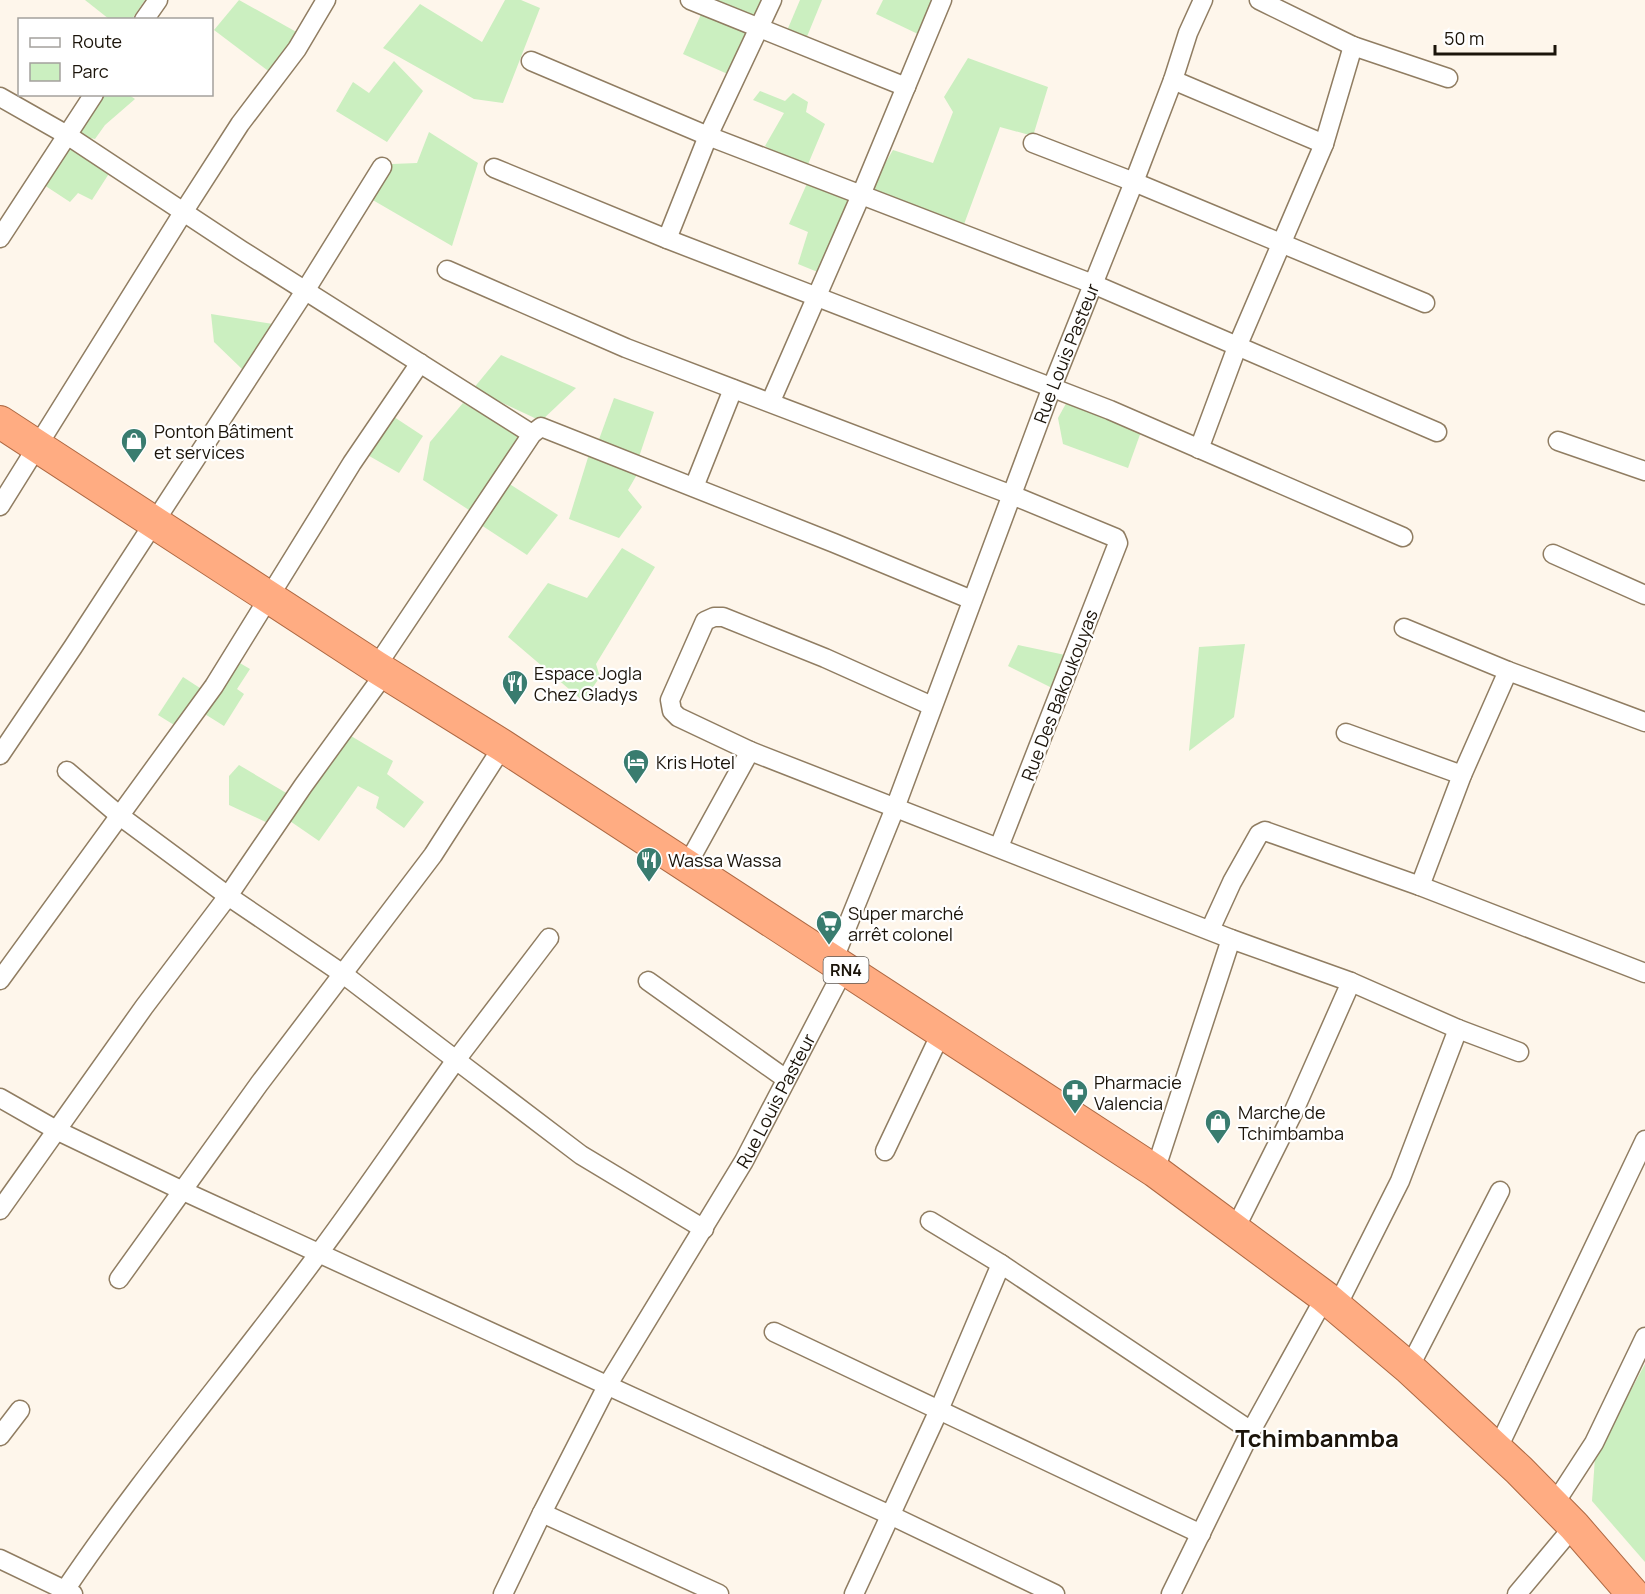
<svg xmlns="http://www.w3.org/2000/svg" width="1645" height="1594" font-family="Manrope,sans-serif">
  <style>
    .green { fill: #cbefc0 }
    .lines { fill: none; stroke-linecap: round; stroke-linejoin: round }
    .minor-casing { stroke: #907d62; stroke-width: 21 }
    .trunk-casing { stroke: #af6943; stroke-width: 34 }
    .minor { stroke: #fff; stroke-width: 18 }
    .trunk { stroke: #ffac82; stroke-width: 32 }
    .labels { text-anchor: middle; dominant-baseline: central; stroke-width: 4.5; stroke-linejoin: round; paint-order: stroke }
    .shield { fill: #fff; stroke: #5f5a54; stroke-width: 1.5 }
    .shield-label { font-size: 16px; font-weight: bold; fill: #1b140a }
    .street-label { font-size: 18px; fill: #1b140a; stroke: #fff }
    .poi-label { font-size: 18px; fill: #1b140a; stroke: #fff; text-anchor: start }
    .district-label { font-size: 24px; font-weight: bold; fill: #1b140a; stroke: #fff }
  </style>
  <rect width="100%" height="100%" fill="#fef6eb"/>
  <g class="green">
    <path d="M85 0H145L132 19H109Z"/>
    <path d="M239 0 300 34 271 73 214 30Z"/>
    <path d="M505 0H521L540 8 503 103 474 99 383 48 420 4 482 42Z"/>
    <path d="M713 0H766L755 20Z"/>
    <path d="M800 0H822L806 39 786 33Z"/>
    <path d="M883 0H935L920 35 876 14Z"/>
    <path d="M703 10 751 32 732 76 683 54Z"/>
    <path d="M968 58 1048 87 1033 136 1000 127 963 227 868 192 893 150 933 163 953 112 944 97Z"/>
    <path d="M394 61 423 91 387 142 336 111 353 82 369 93Z"/>
    <path d="M760 91 785 101 793 93 808 102 806 112 825 124 806 169 765 146 784 113 753 100Z"/>
    <path d="M100 95H129L135 99 105 125 95 139 75 135Z"/>
    <path d="M429 132 478 163 452 246 371 199 392 164 417 163Z"/>
    <path d="M69 143 110 172 92 200 78 193 70 202 41 183Z"/>
    <path d="M809 179 854 198 820 273 798 264 808 232 789 224Z"/>
    <path d="M211 314 273 324 243 370 214 342Z"/>
    <path d="M501 355 576 388 541 421 473 389Z"/>
    <path d="M614 398 654 412 638 460 597 445Z"/>
    <path d="M1069 398 1142 429 1128 468 1063 444 1058 418Z"/>
    <path d="M463 403 521 437 469 510 423 480 430 442Z"/>
    <path d="M391 415 423 436 399 473 364 453Z"/>
    <path d="M590 451 639 471 628 490 642 507 619 538 569 519Z"/>
    <path d="M508 483 558 515 527 555 478 523Z"/>
    <path d="M622 548 655 567 596 664 600 677 583 701 508 637 548 583 587 598Z"/>
    <path d="M1245 644 1234 717 1189 751 1199 647Z"/>
    <path d="M1018 645 1070 656 1056 690 1008 666Z"/>
    <path d="M233 659 250 669 237 689 244 694 224 726 200 711Z"/>
    <path d="M183 677 203 690 179 728 158 715Z"/>
    <path d="M351 736 393 761 387 774 424 802 404 828 376 808 379 797 358 786 319 841 287 819Z"/>
    <path d="M239 765 288 794 270 824 229 805V776Z"/>
    <path d="M1645 1364V1562L1592 1501 1595 1457Z"/>
  </g>
  <g class="lines">
    <g class="minor-casing">
      <g id="minor">
        <path d="M690 0 906 87"/>
        <path d="M1259 0 1353 46 1448 78"/>
        <path d="M144 20 158 0"/>
        <path d="M531 61 708 136 1093 284 1437 432"/>
        <path d="M1173 80 1324 144"/>
        <path d="M0 97 67 135 241 250 532 434"/>
        <path d="M1033 143 1134 182 1425 303"/>
        <path d="M494 168 667 239 1110 410 1403 537"/>
        <path d="M0 238 94 94"/>
        <path d="M667 239 708 136 772 0"/>
        <path d="M447 270 626 348 1012 495 1116 538 1118 543 999 847"/>
        <path d="M771 401 861 195 942 0"/>
        <path d="M1558 441 1645 471"/>
        <path d="M1199 449 1237 347 1324 144 1353 46"/>
        <path d="M694 487 733 389"/>
        <path d="M0 506 184 211 240 124 297 49 326 0"/>
        <path d="M1553 554 1645 595"/>
        <path d="M1404 628 1508 671 1645 722"/>
        <path d="M376 667 532 434 541 427 834 543 972 600"/>
        <path d="M932 706 825 658 723 617H714L705 621 670 700 672 711 678 717 750 751 1231 939 1351 982 1458 1029 1519 1052"/>
        <path d="M1346 733 1462 775"/>
        <path d="M0 755 73 647 305 291 382 167"/>
        <path d="M67 771 120 816 228 896 343 974 456 1060 549 938"/>
        <path d="M686 867 750 751"/>
        <path d="M1420 886 1462 775 1508 671"/>
        <path d="M1210 930 1232 882 1259 834 1265 831 1420 886 1645 973"/>
        <path id="s1" d="M833 961 895 808 1052 387 1134 182 1173 80 1188 33 1203 0"/>
        <path d="M0 980 214 686 352 463 420 363"/>
        <path d="M648 981 786 1079"/>
        <path d="M0 1098 58 1131 181 1190 890 1515 1055 1594"/>
        <path d="M885 1151 941 1033"/>
        <path d="M1155 1171 1231 939"/>
        <path d="M0 1210 144 1007 228 896 303 786 385 673"/>
        <path d="M930 1221 1001 1264 1251 1431"/>
        <path d="M1235 1229 1293 1113 1351 982"/>
        <path d="M119 1279 259 1084 433 855 503 746"/>
        <path d="M1337 1306 1400 1181 1458 1029"/>
        <path d="M774 1332 1201 1534"/>
        <path d="M1409 1368 1500 1191"/>
        <path d="M0 1436 20 1410"/>
        <path d="M1497 1450 1645 1140"/>
        <path d="M1553 1506 1594 1443 1645 1337"/>
        <path d="M542 1513 719 1594"/>
        <path d="M0 1559 73 1594"/>
        <path d="M65 1590C144 1473 236 1366 319 1253 366 1190 410 1124 456 1060L581 1155 704 1229"/>
        <path id="s2" d="M503 1594 542 1513 607 1386 744 1161 844 969"/>
        <path d="M854 1594 939 1410 1001 1264"/>
        <path d="M1171 1594 1251 1431 1325 1297"/>
        <path d="M1517 1594 1574 1526"/>
      </g>
    </g>
    <g class="trunk-casing">
      <path id="trunk" d="M0 422 376 667 503 746 1155 1171 1325 1297 1409 1368 1519 1470 1574 1526 1633 1594"/>
    </g>
    <use href="#minor" class="minor"/>
    <use href="#trunk" class="trunk"/>
  </g>
  <defs>
    <g id="shop-pin" transform="scale(1.35)"><path d="M0 17L-7.5 6A9.5 9.5 0 1 1 7.5 6Z" fill="#397c6f" stroke="#fff"/><path d="M-5-2.5h2.3a2.7 3.5 0 0 1 5.4 0H5L5.5 6h-11ZM-1.5-2.5h3a1.5 2.3 0 0 0-3 0Z" fill="#fff"/></g>
    <g id="restaurant-pin" transform="scale(1.35)"><path d="M0 17L-7.5 6A9.5 9.5 0 1 1 7.5 6Z" fill="#397c6f" stroke="#fff"/><path d="M-5-6h1v4h1v-4h1v4h1v-4h1v5L-1.5 .5V6h-2V.5L-5-1ZM5-6V6H3V1.5H1.5Q1.5-4 5-6Z" fill="#fff"/></g>
    <g id="hotel-pin" transform="scale(1.35)"><path d="M0 17L-7.5 6A9.5 9.5 0 1 1 7.5 6Z" fill="#397c6f" stroke="#fff"/><path d="M-6-4.5h1.5V1H6V5H4.5V3h-9V5H-6ZM-4 0a1.8 1.8 0 1 1 3.6 0ZM.5 0V-2.5h3Q6-2.5 6 0Z" fill="#fff"/></g>
    <g id="supermarket-pin" transform="scale(1.35)"><path d="M0 17L-7.5 6A9.5 9.5 0 1 1 7.5 6Z" fill="#397c6f" stroke="#fff"/><path d="M-6-5.5h2.5l.6 2H6L4.5 2H-2.5L-4.4-4H-6ZM-1.5 3.2a1.3 1.3 0 1 0 .1 0ZM3 3.2a1.3 1.3 0 1 0 .1 0Z" fill="#fff"/></g>
    <g id="pharmacy-pin" transform="scale(1.35)"><path d="M0 17L-7.5 6A9.5 9.5 0 1 1 7.5 6Z" fill="#397c6f" stroke="#fff"/><path d="M-2-6h4v4h4v4h-4v4h-4v-4h-4v-4h4Z" fill="#fff"/></g>
  </defs>
  <g fill-rule="evenodd">
    <use href="#shop-pin" x="134" y="441"/>
    <use href="#restaurant-pin" x="515" y="683"/>
    <use href="#hotel-pin" x="636" y="762"/>
    <use href="#restaurant-pin" x="649" y="860"/>
    <use href="#supermarket-pin" x="829" y="923"/>
    <use href="#pharmacy-pin" x="1075" y="1092"/>
    <use href="#shop-pin" x="1218" y="1122"/>
  </g>
  <g class="labels">
    <rect class="shield" x="823.5" y="957" width="45" height="26" rx="4.5"/>
    <g class="shield-label">
      <text x="846" y="970">RN4</text>
    </g>
    <g class="street-label">
      <text stroke="none"><textPath href="#s1" startOffset="651">Rue Louis Pasteur</textPath></text>
      <text transform="translate(1059 695) rotate(-69)">Rue Des Bakoukouyas</text>
      <text stroke="none"><textPath href="#s2" startOffset="564">Rue Louis Pasteur</textPath></text>
    </g>
    <g class="poi-label">
      <text x="154" y="431">Ponton Bâtiment<tspan x="154" dy="21">et services</tspan></text>
      <text x="534" y="673">Espace Jogla<tspan x="534" dy="21">Chez Gladys</tspan></text>
      <text x="656" y="762">Kris Hotel</text>
      <text x="668" y="860">Wassa Wassa</text>
      <text x="848" y="913">Super marché<tspan x="848" dy="21">arrêt colonel</tspan></text>
      <text x="1094" y="1082">Pharmacie<tspan x="1094" dy="21">Valencia</tspan></text>
      <text x="1238" y="1112">Marche de<tspan x="1238" dy="21">Tchimbamba</tspan></text>
    </g>
    <g class="district-label">
      <text x="1317" y="1437">Tchimbanmba</text>
    </g>
  </g>
  <rect x="18" y="18" width="195" height="78" fill="#ffffff" stroke="#a4a19d" stroke-width="1.5"/>
  <rect x="30" y="38" width="30" height="9" fill="#ffffff" stroke="#a4a19d" stroke-width="1.5"/>
  <text x="72" y="48" font-size="18" fill="#1b140a">Route</text>
  <rect x="30" y="63" width="30" height="18" fill="#cbefc0" stroke="#a4a19d" stroke-width="1.5"/>
  <text x="72" y="78" font-size="18" fill="#1b140a">Parc</text>
  <path d="M1435 45v9h120v-9" fill="none" stroke="#1b140a" stroke-width="3"/>
  <text x="1444" y="45" font-size="18" fill="#1b140a" stroke="#ffffff" stroke-width="4.5" paint-order="stroke">50 m</text>
</svg>
